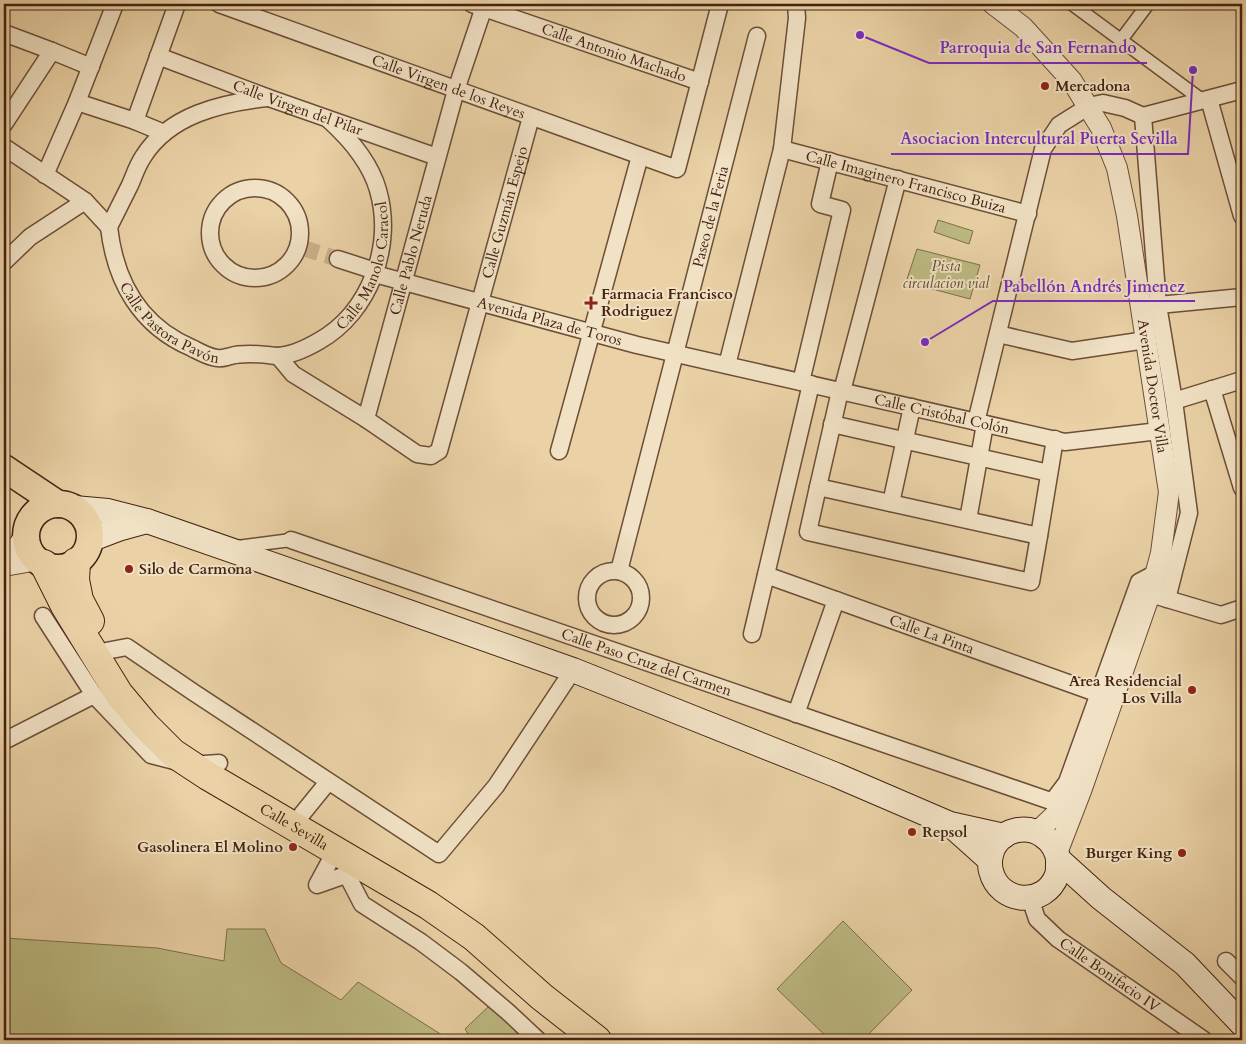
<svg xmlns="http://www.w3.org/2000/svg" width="1246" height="1044" font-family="Cardo,serif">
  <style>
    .green { fill: #bdba82; stroke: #806e4a }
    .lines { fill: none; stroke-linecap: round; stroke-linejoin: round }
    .minor-tunnel { stroke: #c9af88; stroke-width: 16; stroke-dasharray: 16 8; stroke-linecap: butt }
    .pedestrian-casing { stroke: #6d4e37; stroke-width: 15 }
    .minor-casing { stroke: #6d4e37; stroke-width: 19 }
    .tertiary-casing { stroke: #6d4e37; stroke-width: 22 }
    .secondary-casing { stroke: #432212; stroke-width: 26 }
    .primary-casing { stroke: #432212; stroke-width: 29 }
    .trunk-casing { stroke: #432212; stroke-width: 30 }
    .pedestrian { stroke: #f1e2c5; stroke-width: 12 }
    .minor { stroke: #f1e2c5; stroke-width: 16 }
    .tertiary { stroke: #f1e2c5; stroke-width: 20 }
    .secondary { stroke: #f1e2c5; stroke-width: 24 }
    .primary { stroke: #ead2a6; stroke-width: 26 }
    .trunk { stroke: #ead2a6; stroke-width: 28 }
    .poi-dot { fill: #8f2418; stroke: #f1e2c5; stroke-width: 2 }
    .labels { text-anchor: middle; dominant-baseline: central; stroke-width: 4; stroke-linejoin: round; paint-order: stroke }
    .street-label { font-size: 15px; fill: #432212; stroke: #f1e2c5 }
    .poi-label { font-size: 15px; font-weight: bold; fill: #432212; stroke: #f1e2c5; text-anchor: start }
    .park-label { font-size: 15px; font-style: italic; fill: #62482e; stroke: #f1e2c5 }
    .leader { fill: none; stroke: #7b2cbf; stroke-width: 2 }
    .callout-dot { fill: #7b2cbf; stroke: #f1e2c5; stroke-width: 2 }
    .callout-label { font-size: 16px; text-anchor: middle; font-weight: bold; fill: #7b2cbf; stroke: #f1e2c5; stroke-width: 4; stroke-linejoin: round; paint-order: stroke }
  </style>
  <rect width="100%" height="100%" fill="#ead2a6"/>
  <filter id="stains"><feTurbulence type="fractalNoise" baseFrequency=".004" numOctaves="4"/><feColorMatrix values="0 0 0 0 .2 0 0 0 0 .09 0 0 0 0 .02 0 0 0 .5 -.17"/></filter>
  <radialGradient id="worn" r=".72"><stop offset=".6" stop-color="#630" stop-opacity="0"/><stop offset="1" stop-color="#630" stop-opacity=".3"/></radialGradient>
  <g class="green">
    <path d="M938 220 973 231 969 244 934 232Z"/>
    <path d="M917 249 980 265 970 299 906 282Z"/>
    <path d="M843 921 912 990 863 1040H830L777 989Z"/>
    <path d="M227 929H265L281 963 341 1000 358 982 450 1040H4V938L157 948 224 961Z"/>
    <path d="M491 1004 523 1040H472L465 1029Z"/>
  </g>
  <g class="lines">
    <path class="minor-tunnel" d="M303 248 338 259"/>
    <g class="pedestrian-casing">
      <g id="pedestrian">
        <path d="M1072 4 1202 100"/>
        <path d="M1121 40 1148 4"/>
        <path d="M237 547 291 540"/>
      </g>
    </g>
    <g class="minor-casing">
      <g id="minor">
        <path id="s1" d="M219 4 677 169 720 4"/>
        <path id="s2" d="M472 4 700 82"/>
        <path d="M4 33 52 51 91 67"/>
        <path id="s3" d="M158 56 269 98 437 157"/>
        <path d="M1209 99 1242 216"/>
        <path d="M77 102 135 121 164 133"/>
        <path d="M1143 116 1158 305 1174 401 1189 513 1167 599"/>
        <path d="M135 121 177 4"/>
        <path d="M4 124 52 51"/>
        <path d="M4 147 85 201 109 227"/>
        <path id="s4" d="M782 149 1028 214"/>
        <path d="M45 175 77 102 115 4"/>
        <circle cx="255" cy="233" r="45"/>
        <path id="s5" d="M109 227C115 281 140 326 192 348 200 352 208 357 217 358 222 359 226 357 231 356 237 354 244 354 250 354 259 354 268 355 276 356 290 356 307 348 319 341 370 312 394 246 378 190 370 162 350 139 329 120"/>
        <path d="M109 227C116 213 123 199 130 185 134 176 137 166 143 157 169 115 221 103 267 98"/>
        <path d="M338 259 375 271"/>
        <path d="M4 262 30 237 85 201"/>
        <path id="s6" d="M375 274 637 345 1065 442 1159 431"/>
        <path d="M1148 306 1242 297"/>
        <path d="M998 334 1072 351 1146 340"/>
        <path id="s7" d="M278 356 293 374 366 419 417 454 431 456 439 451 531 117"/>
        <path d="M727 365 782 149 797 18 796 4"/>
        <path d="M801 382 842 210 820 204 830 161"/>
        <path d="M1212 389 1242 488"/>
        <path d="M840 391 818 487 1039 536 1055 439"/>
        <path d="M842 391 898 179"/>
        <path d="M1174 401 1242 380"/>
        <path id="s8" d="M366 419 456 90 485 4"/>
        <path d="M976 422 1043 149 1059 125 1089 106 1103 103 1125 108 1143 116 1242 90"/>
        <path d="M832 424 1049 473"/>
        <path d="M559 451 640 156"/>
        <path d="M818 487 808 532 1031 582 1039 536"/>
        <path d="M891 503 912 407"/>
        <path d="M968 520 985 424"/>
        <path id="s9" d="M291 540 1065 806"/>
        <circle cx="614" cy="598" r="27"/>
        <path id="s10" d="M619 571 757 36"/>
        <path id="s11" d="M766 575 1099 694"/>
        <path d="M1157 596 1221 615 1242 608"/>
        <path d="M43 616 94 695"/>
        <path d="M752 634 811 384"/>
        <path d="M106 651 127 647 193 692 439 854 496 786 573 670"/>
        <path d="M796 714 836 600"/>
        <path d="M4 741 94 695 151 755 190 765 219 763"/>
        <path d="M1052 802 1067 782 1139 582 1156 573"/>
        <path d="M302 814 328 782"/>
        <path d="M330 848 331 859 317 885 357 871"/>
        <path d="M347 875 362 904 421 942 461 972 508 1012 538 1040"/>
        <path id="s12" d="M1030 898 1037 919 1058 939 1204 1040"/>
        <path d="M1226 961 1242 977"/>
      </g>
    </g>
    <g class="tertiary-casing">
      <g id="tertiary">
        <path id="s13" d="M993 4 1023 27 1072 81 1101 128 1117 168 1127 216 1169 492 1161 553 1150 594 1081 791 1057 853"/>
        <path d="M4 558 13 552 26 535"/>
        <path d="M4 566 38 560"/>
        <path d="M1037 832 1077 794"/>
      </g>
    </g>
    <g class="secondary-casing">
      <g id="secondary">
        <path d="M74 508 108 511 147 521 386 604 573 670 836 775 950 824 1004 836"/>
        <path d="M89 540 118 529 147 521"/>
        <path d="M952 826 990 860C990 863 990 868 991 871 999 904 1045 908 1057 875 1058 872 1058 867 1058 864 1059 853 1052 841 1042 835 1027 825 1005 829 995 845 992 849 991 855 990 860"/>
        <path d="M1059 860 1101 898 1185 964 1242 1024"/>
      </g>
    </g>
    <g class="primary-casing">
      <g id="primary">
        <path d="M4 468 58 504"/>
        <circle cx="58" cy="536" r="32"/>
      </g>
    </g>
    <g class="trunk-casing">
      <g id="trunk">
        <path d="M76 562 75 580 79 600 90 621"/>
        <path id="s14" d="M44 564 65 606 119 694 145 725 173 753 208 776 428 905 474 937 542 997 597 1040"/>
      </g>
    </g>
    <use href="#pedestrian" class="pedestrian"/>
    <use href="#minor" class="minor"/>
    <use href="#tertiary" class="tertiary"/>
    <use href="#secondary" class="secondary"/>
    <use href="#primary" class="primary"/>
    <use href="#trunk" class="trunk"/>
  </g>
  <g class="poi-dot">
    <circle cx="1045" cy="86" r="5"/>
    <path d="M588.5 295.5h5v5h5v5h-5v5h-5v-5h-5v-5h5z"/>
    <circle cx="129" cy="569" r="5"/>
    <circle cx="1192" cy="690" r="5"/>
    <circle cx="912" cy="832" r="5"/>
    <circle cx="293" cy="847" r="5"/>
    <circle cx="1182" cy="853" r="5"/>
  </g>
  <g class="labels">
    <g class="street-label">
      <text stroke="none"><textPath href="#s2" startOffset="150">Calle Antonio Machado</textPath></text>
      <text stroke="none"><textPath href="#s1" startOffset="244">Calle Virgen de los Reyes</textPath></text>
      <text stroke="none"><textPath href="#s3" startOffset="149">Calle Virgen del Pilar</textPath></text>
      <text stroke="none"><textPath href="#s4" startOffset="128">Calle Imaginero Francisco Buiza</textPath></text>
      <text stroke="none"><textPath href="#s7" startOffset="442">Calle Guzmán Espejo</textPath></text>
      <text stroke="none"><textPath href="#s10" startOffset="366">Paseo de la Feria</textPath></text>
      <text stroke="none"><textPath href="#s8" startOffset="170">Calle Pablo Neruda</textPath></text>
      <text stroke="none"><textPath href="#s5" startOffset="380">Calle Manolo Caracol</textPath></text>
      <text stroke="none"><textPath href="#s5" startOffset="121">Calle Pastora Pavón</textPath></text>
      <text stroke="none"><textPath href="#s6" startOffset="181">Avenida Plaza de Toros</textPath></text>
      <text stroke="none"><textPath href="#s13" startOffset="430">Avenida Doctor Villa</textPath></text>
      <text stroke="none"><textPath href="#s6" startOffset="584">Calle Cristóbal Colón</textPath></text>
      <text stroke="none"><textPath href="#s11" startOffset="176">Calle La Pinta</textPath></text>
      <text stroke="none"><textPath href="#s9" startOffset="376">Calle Paso Cruz del Carmen</textPath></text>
      <text stroke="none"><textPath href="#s14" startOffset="372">Calle Sevilla</textPath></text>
      <text stroke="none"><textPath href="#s12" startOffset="114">Calle Bonifacio IV</textPath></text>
    </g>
    <g class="poi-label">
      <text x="1055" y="86">Mercadona</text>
      <text x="601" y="294">Farmacia Francisco<tspan x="601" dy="17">Rodriguez</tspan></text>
      <text x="139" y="569">Silo de Carmona</text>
      <text x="1182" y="681" text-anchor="end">Area Residencial<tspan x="1182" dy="17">Los Villa</tspan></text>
      <text x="922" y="832">Repsol</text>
      <text x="283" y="847" text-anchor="end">Gasolinera El Molino</text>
      <text x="1172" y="853" text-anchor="end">Burger King</text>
    </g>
    <g class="park-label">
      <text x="946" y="266">Pista<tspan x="946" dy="17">circulacion vial</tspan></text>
    </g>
  </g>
  <path class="leader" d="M860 35L929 63H1147M1193 70L1188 154H891M925 342L993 301H1195"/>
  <g class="callout-dot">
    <circle cx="860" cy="35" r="5"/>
    <circle cx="1193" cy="70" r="5"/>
    <circle cx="925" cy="342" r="5"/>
  </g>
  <g class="callout-label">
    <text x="1038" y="53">Parroquia de San Fernando</text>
    <text x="1039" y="144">Asociacion Intercultural Puerta Sevilla</text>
    <text x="1094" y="292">Pabellón Andrés Jimenez</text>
  </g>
  <rect width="1246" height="1044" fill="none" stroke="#ead2a6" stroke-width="20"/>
  <rect x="5" y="5" width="1236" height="1034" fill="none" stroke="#432212" stroke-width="2.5"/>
  <rect x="10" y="10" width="1226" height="1024" fill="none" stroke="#432212"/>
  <rect width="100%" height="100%" filter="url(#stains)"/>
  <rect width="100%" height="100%" fill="url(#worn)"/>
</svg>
